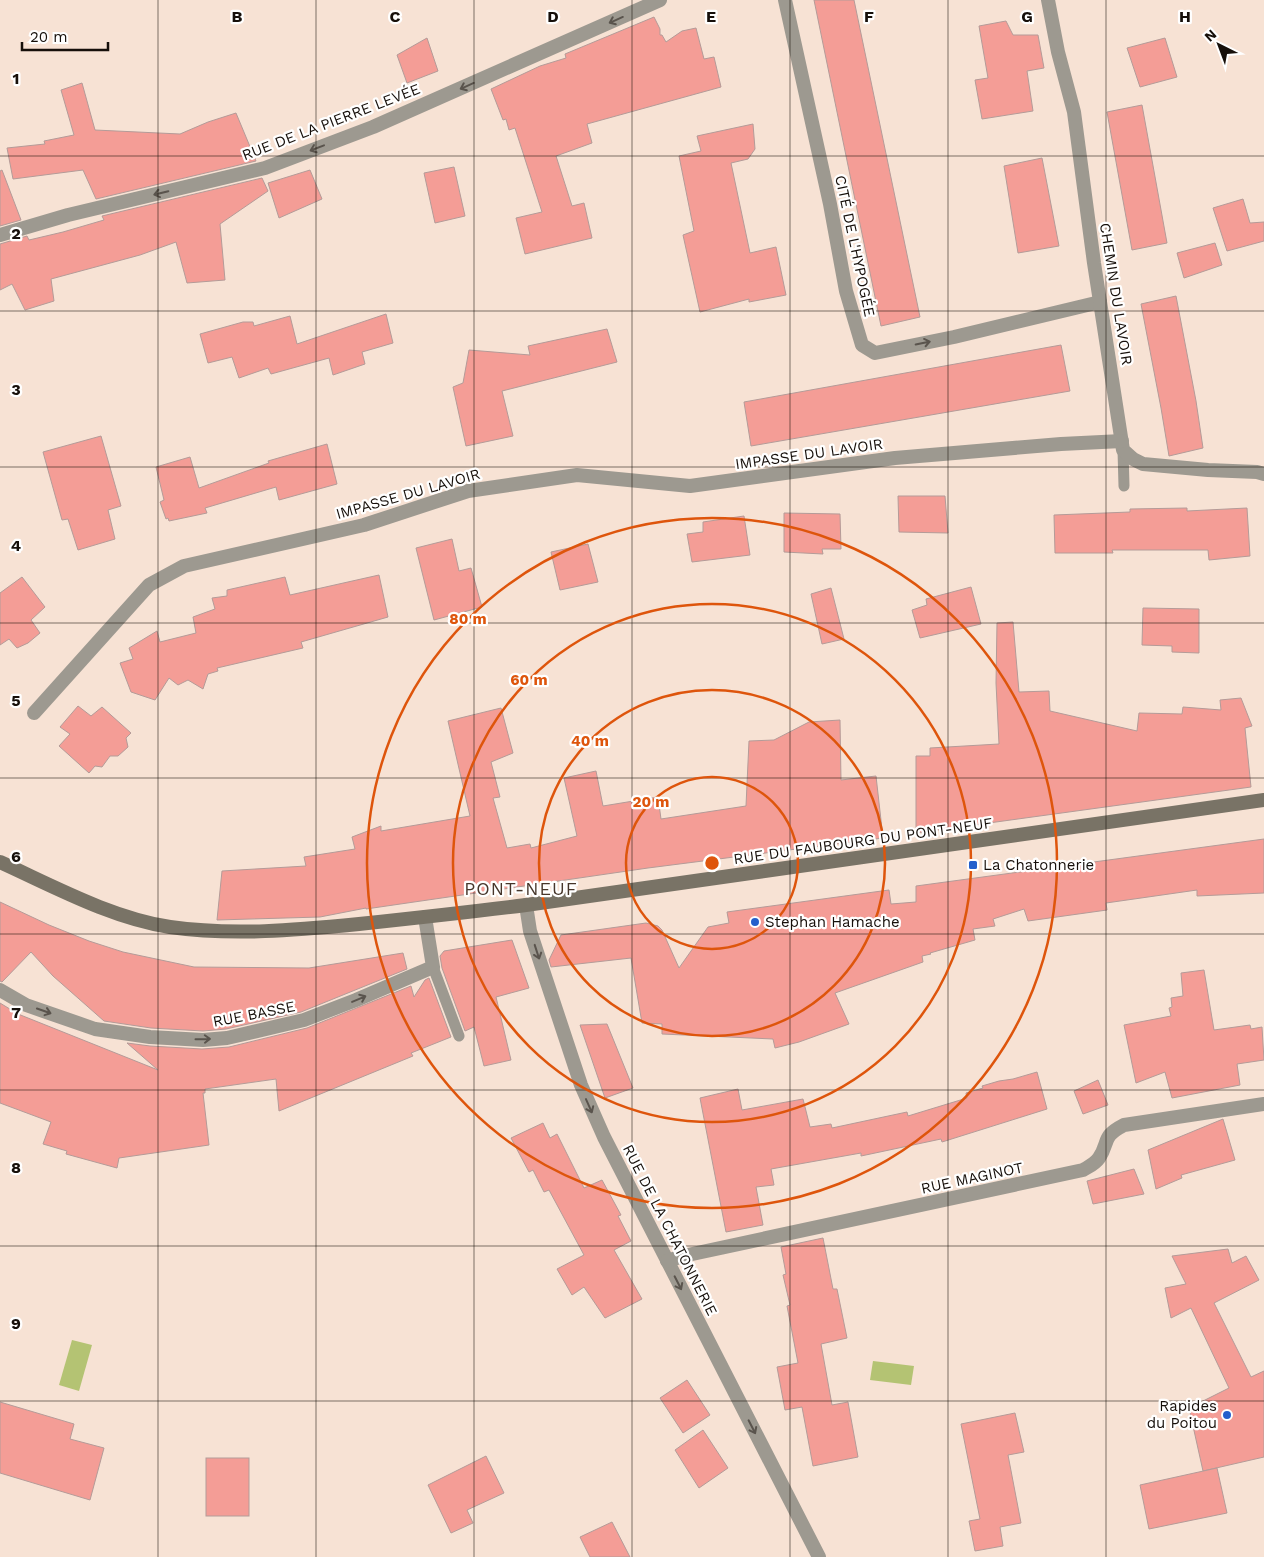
<svg xmlns="http://www.w3.org/2000/svg" width="1264" height="1557" font-family="'Work Sans',sans-serif">
  <style>
    .water { fill: #b4c373 }
    .building { fill: #f49d96; stroke: #b49b98 }
    .lines { fill: none; stroke-linecap: round; stroke-linejoin: round }
    .service { stroke: #9d9990; stroke-width: 11 }
    .minor { stroke: #9d9990; stroke-width: 14 }
    .secondary { stroke: #797366; stroke-width: 14 }
    .oneway { stroke: #5a544d }
    .grid { fill: none; stroke: #160f0a; stroke-width: 1; stroke-opacity: 0.55 }
    .ring { fill: none; stroke: #de550c; stroke-width: 2.5 }
    .poi-dot { fill: #235fcc; stroke: #fff; stroke-width: 2 }
    .labels { text-anchor: middle; dominant-baseline: central; stroke-width: 4.5; stroke-linejoin: round; paint-order: stroke }
    .street-label { font-size: 15px; fill: #160f0a; stroke: #fff }
    .poi-label { font-size: 15px; fill: #160f0a; stroke: #fff; text-anchor: start }
    .quarter-label { font-size: 18px; letter-spacing: 1px; fill: #47362b; stroke: #fff }
    .grid-label { font-size: 16px; text-anchor: middle; font-weight: bold; fill: #160f0a; stroke: #fff; stroke-width: 4.5; stroke-linejoin: round; paint-order: stroke }
    .centre { fill: #de550c; stroke: #fff; stroke-width: 2.5 }
    .ring-label { font-size: 15px; text-anchor: middle; font-weight: bold; fill: #de550c; stroke: #fff; stroke-width: 4.5; stroke-linejoin: round; paint-order: stroke }
  </style>
  <rect width="100%" height="100%" fill="#f7e2d4"/>
  <g class="water">
    <path d="M72 1340 92 1345 79 1391 59 1385Z"/>
    <path d="M873 1361 914 1366 911 1385 870 1380Z"/>
  </g>
  <g class="building">
    <path d="M814 0H854L920 317 881 326Z"/>
    <path d="M654 17 660 29V35H662L666 42 682 31 696 28 704 59 714 57 721 87 587 124 592 143 556 156 572 206 584 203 592 238 525 254 516 218 542 212 515 128 509 130 506 119 503 120 491 89 540 66 566 58 565 54Z"/>
    <path d="M1006 21 1013 35H1038L1044 68 1027 71 1033 111 982 119 975 80 988 78 979 26Z"/>
    <path d="M427 38 438 71 407 83 397 55Z"/>
    <path d="M1165 38 1177 77 1140 87 1127 48Z"/>
    <path d="M82 83 95 130 180 134 208 122 236 113 256 161 96 199 83 170 13 179 7 148 45 144 44 141 74 135 61 90Z"/>
    <path d="M1142 105 1167 243 1132 250 1107 112Z"/>
    <path d="M753 124 755 149 748 159 731 163 750 253 776 247 786 295 749 302V299L700 312 683 235 694 231 679 156 701 151 697 136Z"/>
    <path d="M1042 158 1059 246 1018 253 1004 166Z"/>
    <path d="M454 167 465 216 435 223 424 173Z"/>
    <path d="M2 170 21 220 0 226V171Z"/>
    <path d="M310 170 322 199 279 218 268 183Z"/>
    <path d="M262 178 268 191 220 224 225 280 187 283 176 242 140 255 51 279 54 301 25 310 12 284 0 290V244L27 236 29 240 63 232 104 220 102 216Z"/>
    <path d="M1243 199 1250 223 1264 222V241L1227 251 1213 208Z"/>
    <path d="M1215 243 1222 265 1184 278 1177 253Z"/>
    <path d="M1176 296 1196 401 1203 448 1169 456 1161 408 1141 304Z"/>
    <path d="M386 314 393 343 362 352 365 364 333 375 329 358 271 374 268 368 239 378 232 357 208 363 200 334 243 322H253L254 326 290 316 297 344Z"/>
    <path d="M607 329 617 362 502 391 513 436 466 446 453 387 463 383 469 350 530 355 528 346Z"/>
    <path d="M1061 345 1070 391 751 446 744 402Z"/>
    <path d="M101 436 121 506 108 510 115 539 78 550 68 519 62 520 43 452Z"/>
    <path d="M327 444 337 484 279 500 276 487 205 508 207 513 169 521 168 518 166 519 160 502 164 500 156 467 190 457 199 488 269 463 268 461Z"/>
    <path d="M898 496H945L948 533 899 532Z"/>
    <path d="M1187 508V511L1247 508 1250 556 1209 560 1208 550H1112L1113 553H1055L1054 515 1130 512V509Z"/>
    <path d="M784 513 840 514 841 549H822L823 554 784 552Z"/>
    <path d="M744 516 750 555 692 562 687 534 703 532V522Z"/>
    <path d="M452 539 459 571 471 568 482 607 434 620 416 548Z"/>
    <path d="M588 544 598 582 560 590 551 552Z"/>
    <path d="M379 575 388 617 301 642 303 648 217 668 218 671 208 674 203 689 188 680 178 685 169 678 155 700 131 692 120 663 133 659 129 648 157 631 160 642 196 633 193 617 215 609 212 598 227 596V590L285 577 290 595Z"/>
    <path d="M22 577 45 607 31 620 40 633 28 643 17 648 9 639 0 645V593Z"/>
    <path d="M971 587 981 624 920 638 912 610 927 605 926 599Z"/>
    <path d="M831 588 844 639 822 644 811 594Z"/>
    <path d="M1143 608 1199 609V653L1172 652V646L1142 645Z"/>
    <path d="M1013 622 1019 692 1049 691 1050 711 1137 731 1139 713 1182 714 1183 707 1221 710 1220 700 1241 698 1252 726 1245 728 1251 787 916 833V756H930V748L999 744 996 683 997 623Z"/>
    <path d="M78 706 91 716 102 707 131 733 126 738 128 747 118 756H110L102 767 95 766 89 773 59 746 70 734 60 727Z"/>
    <path d="M501 708 513 753 491 762 500 797 493 798 507 848 530 844 531 848 577 836 564 778 596 771 603 806 658 797 661 819 746 806 749 741 774 740 809 722 840 720 841 780 876 776 883 838 648 868 366 909V908L320 917 217 920 222 871 306 866 304 857 355 849 352 837 381 826V831L470 816 448 721Z"/>
    <path d="M1264 839V893L1197 896V890L1106 903 1107 910 1028 921 1024 909 993 919 995 926 973 929 975 940 930 953 931 954 922 956 923 962 835 993 849 1024 799 1042 775 1048 773 1039 662 1034V1024L642 1023 631 958 551 967 549 960 561 935 646 923 658 926 662 930 679 968 708 927 729 923 727 912 889 890 891 904 916 902V886Z"/>
    <path d="M0 902 49 925 89 941 123 952 194 967 309 968 403 953 407 969 301 1012 226 1029 203 1031 151 1028 104 1021 53 976 31 952 2 982 0 981Z"/>
    <path d="M512 940 529 988 496 997 511 1060 484 1066 474 1027 465 1031 442 968 440 956 444 951Z"/>
    <path d="M1204 970 1214 1030 1250 1025 1251 1029 1262 1027 1264 1060 1237 1064 1240 1085 1172 1098 1165 1072 1136 1083 1124 1025 1171 1016 1169 1008 1172 1007 1171 998 1183 996 1181 973Z"/>
    <path d="M429 978 451 1037 411 1053 413 1056 279 1111 276 1079 205 1089V1093H203L209 1145 119 1158 117 1168 66 1154 67 1151 43 1144 51 1122 0 1103V1003L18 1014 158 1070 127 1043 150 1046 202 1049 229 1047 307 1028 411 986 414 997 425 980Z"/>
    <path d="M607 1024 633 1088 605 1098 580 1025Z"/>
    <path d="M1037 1072 1047 1109 942 1142 941 1139 861 1156V1153L771 1169 774 1185 756 1187 763 1225 726 1232 700 1098 738 1089 742 1110 803 1099 810 1127 831 1124 832 1128 907 1112 908 1116 967 1098 966 1093 983 1088 982 1086 999 1081 1013 1079Z"/>
    <path d="M1098 1080 1108 1105 1083 1114 1074 1091Z"/>
    <path d="M1223 1119 1235 1160 1181 1175 1182 1178 1156 1189 1148 1150Z"/>
    <path d="M543 1123 550 1138 557 1134 584 1188 602 1180 621 1215 618 1216 631 1241 614 1250 642 1299 605 1318 584 1287 572 1295 557 1269 584 1255 549 1190 544 1192 533 1170 529 1172 511 1138Z"/>
    <path d="M1134 1169 1144 1194 1093 1204 1087 1181Z"/>
    <path d="M823 1238 833 1289H837L847 1338 821 1344 832 1405 848 1402 858 1457 813 1466 802 1407 785 1410 777 1367 798 1363 787 1306 790 1305 783 1275 786 1274 781 1247Z"/>
    <path d="M1228 1249 1232 1263 1246 1256 1259 1280 1214 1303 1251 1377 1264 1371V1457L1203 1471 1189 1408 1229 1388 1191 1308 1171 1318 1165 1288 1186 1284 1172 1256Z"/>
    <path d="M687 1380 710 1415 683 1433 660 1398Z"/>
    <path d="M0 1402 74 1424 70 1439 104 1448 90 1500 0 1473Z"/>
    <path d="M1015 1413 1024 1452 1008 1455 1021 1523 1000 1527 1003 1546 975 1551 969 1521 980 1519 961 1424Z"/>
    <path d="M703 1430 728 1468 699 1488 675 1450Z"/>
    <path d="M486 1456 504 1493 467 1510 473 1523 451 1533 428 1485Z"/>
    <rect x="206" y="1458" width="43" height="58"/>
    <path d="M1217 1468 1227 1513 1149 1529 1140 1485Z"/>
    <path d="M612 1522 630 1557H590L580 1537Z"/>
  </g>
  <g class="lines">
    <g class="service">
      <path d="M1123 450 1124 486"/>
      <path d="M433 967 459 1036"/>
    </g>
    <g class="minor">
      <path d="M785 0 830 204 846 291 862 345 875 353 954 337 1100 302"/>
      <path d="M1048 0 1058 52 1074 112 1094 263 1123 450 1133 459 1143 464 1208 470 1257 472 1264 474"/>
      <path d="M0 235 68 215 265 168 373 127 660 0"/>
      <path d="M34 713 149 585 184 566 364 525 468 491 577 475 690 486 895 458 1061 444 1122 441"/>
      <path d="M526 905 530 931 581 1085 604 1137 819 1557"/>
      <path d="M0 990 26 1005 95 1029 150 1037 203 1040 227 1038 304 1020 356 1000 433 967 425 917"/>
      <path d="M667 1261 683 1256 1083 1170C1088 1167 1095 1164 1099 1158 1110 1141 1101 1137 1124 1125L1264 1104"/>
    </g>
    <path class="secondary" d="M0 862C53 886 111 918 170 927 233 936 297 930 359 924 415 918 470 912 526 905L1264 800"/>
  </g>
  <defs><path id="oneway-shaft" d="M-6 0H5M1.5-3L5.5 0L1.5 3" fill="none" stroke-width="1.6" stroke-linecap="round" stroke-linejoin="round" transform="scale(1.25)"/></defs>
  <g class="oneway">
    <use href="#oneway-shaft" transform="translate(616 20) rotate(156)"/>
    <use href="#oneway-shaft" transform="translate(467 86) rotate(156)"/>
    <use href="#oneway-shaft" transform="translate(317 148) rotate(159)"/>
    <use href="#oneway-shaft" transform="translate(161 193) rotate(167)"/>
    <use href="#oneway-shaft" transform="translate(923 343) rotate(-12)"/>
    <use href="#oneway-shaft" transform="translate(537 952) rotate(72)"/>
    <use href="#oneway-shaft" transform="translate(359 999) rotate(-23)"/>
    <use href="#oneway-shaft" transform="translate(44 1011) rotate(19)"/>
    <use href="#oneway-shaft" transform="translate(203 1039) rotate(-1)"/>
    <use href="#oneway-shaft" transform="translate(589 1106) rotate(66)"/>
    <use href="#oneway-shaft" transform="translate(678 1283) rotate(63)"/>
    <use href="#oneway-shaft" transform="translate(752 1427) rotate(63)"/>
  </g>
  <path class="grid" d="M158 0V1557M316 0V1557M474 0V1557M632 0V1557M790 0V1557M948 0V1557M1106 0V1557M0 156H1264M0 311H1264M0 467H1264M0 623H1264M0 778H1264M0 934H1264M0 1090H1264M0 1246H1264M0 1401H1264"/>
  <g class="ring">
    <circle cx="712" cy="863" r="86"/>
    <circle cx="712" cy="863" r="173"/>
    <circle cx="712" cy="863" r="259"/>
    <circle cx="712" cy="863" r="345"/>
  </g>
  <g class="poi-dot">
    <rect x="968" y="860" width="10" height="10" rx="2.5"/>
    <circle cx="755" cy="922" r="5"/>
    <circle cx="1227" cy="1415" r="5"/>
  </g>
  <g class="labels">
    <g class="street-label">
      <text transform="translate(331 122) rotate(-21)">RUE DE LA PIERRE LEVÉE</text>
      <text transform="translate(855 246) rotate(78)">CITÉ DE L'HYPOGÉE</text>
      <text transform="translate(1116 294) rotate(81)">CHEMIN DU LAVOIR</text>
      <text transform="translate(809 454) rotate(-8)">IMPASSE DU LAVOIR</text>
      <text transform="translate(408 494) rotate(-16)">IMPASSE DU LAVOIR</text>
      <text transform="translate(863 841) rotate(-8)">RUE DU FAUBOURG DU PONT-NEUF</text>
      <text transform="translate(254 1014) rotate(-11)">RUE BASSE</text>
      <text transform="translate(972 1178) rotate(-12)">RUE MAGINOT</text>
      <text transform="translate(670 1230) rotate(63)">RUE DE LA CHATONNERIE</text>
    </g>
    <g class="poi-label">
      <text x="983" y="865">La Chatonnerie</text>
      <text x="765" y="922">Stephan Hamache</text>
      <text x="1217" y="1406" text-anchor="end">Rapides<tspan x="1217" dy="17">du Poitou</tspan></text>
    </g>
    <g class="quarter-label">
      <text x="521" y="888">PONT-NEUF</text>
    </g>
  </g>
  <g class="grid-label">
    <text x="237" y="22">B</text>
    <text x="395" y="22">C</text>
    <text x="553" y="22">D</text>
    <text x="711" y="22">E</text>
    <text x="869" y="22">F</text>
    <text x="1027" y="22">G</text>
    <text x="1185" y="22">H</text>
    <text x="16" y="84">1</text>
    <text x="16" y="239">2</text>
    <text x="16" y="395">3</text>
    <text x="16" y="551">4</text>
    <text x="16" y="706">5</text>
    <text x="16" y="862">6</text>
    <text x="16" y="1018">7</text>
    <text x="16" y="1173">8</text>
    <text x="16" y="1329">9</text>
  </g>
  <circle cx="712" cy="863" r="8" class="centre"/>
  <g class="ring-label">
    <text x="468" y="624">80 m</text>
    <text x="529" y="685">60 m</text>
    <text x="590" y="746">40 m</text>
    <text x="651" y="807">20 m</text>
  </g>
  <g transform="translate(1219 45) rotate(318)" stroke="#ffffff" stroke-width="4" paint-order="stroke">
  <path d="M0-4L9 19L0 12L-9 19Z" fill="#160f0a"/>
  <text y="-8" font-size="14" font-weight="bold" text-anchor="middle" fill="#160f0a">N</text>
  </g>
  <path d="M22 42v8h86v-8" fill="none" stroke="#160f0a" stroke-width="2.5"/>
  <text x="30" y="42" font-size="15" fill="#160f0a" stroke="#ffffff" stroke-width="4" paint-order="stroke">20 m</text>
</svg>
